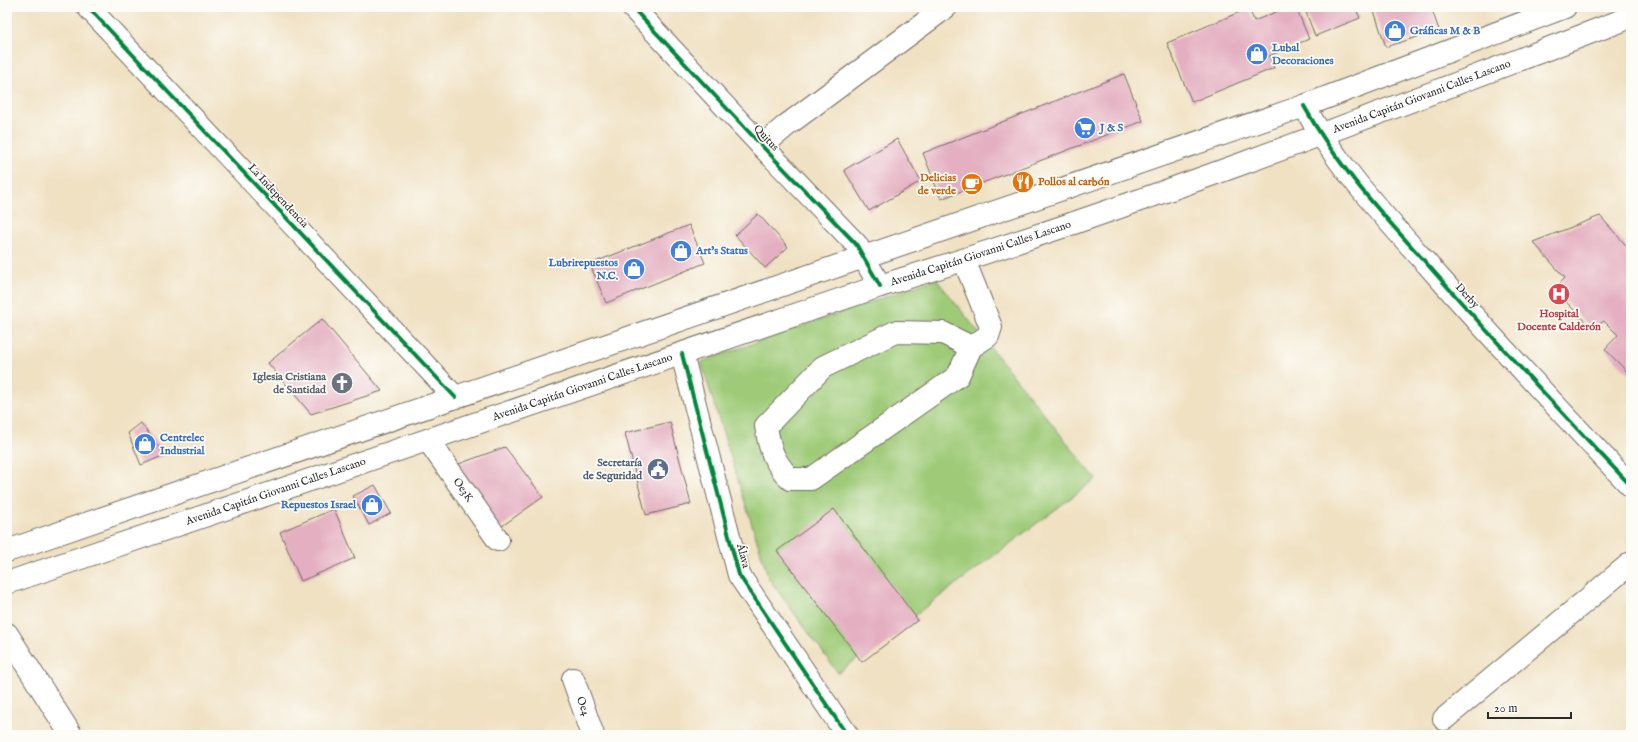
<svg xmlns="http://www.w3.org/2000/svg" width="1638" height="742" font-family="'IM FELL English',serif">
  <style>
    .green { fill: #9fcb78; stroke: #657b52 }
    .building { fill: #e4afc1 }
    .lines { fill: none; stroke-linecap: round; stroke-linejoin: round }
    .minor-casing { stroke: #706b60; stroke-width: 24 }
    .major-casing { stroke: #706b60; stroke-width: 24 }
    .minor { stroke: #fff; stroke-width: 22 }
    .major { stroke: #fff; stroke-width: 22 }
    .cycleway-casing { stroke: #fdfcf7; stroke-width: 6 }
    .cycleway { stroke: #00873e; stroke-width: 4 }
    .labels { text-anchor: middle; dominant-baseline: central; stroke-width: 3.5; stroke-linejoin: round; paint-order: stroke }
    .shop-label { font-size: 11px; font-weight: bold; fill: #366cbe; stroke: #fdfcf7; text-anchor: start }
    .street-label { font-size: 11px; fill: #2b2b2b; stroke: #fdfcf7 }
    .food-label { font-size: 11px; font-weight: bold; fill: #c56008; stroke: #fdfcf7; text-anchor: end }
    .health-label { font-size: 11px; font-weight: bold; fill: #be3a42; stroke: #fdfcf7 }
    .worship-label { font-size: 11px; font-weight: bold; fill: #5b616d; stroke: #fdfcf7; text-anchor: end }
    .service-label { font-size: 11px; font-weight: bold; fill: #4e5e75; stroke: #fdfcf7; text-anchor: end }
  </style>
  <rect width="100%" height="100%" fill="#fdfcf7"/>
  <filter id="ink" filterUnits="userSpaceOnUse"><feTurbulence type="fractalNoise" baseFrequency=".025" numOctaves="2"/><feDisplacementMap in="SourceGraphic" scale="8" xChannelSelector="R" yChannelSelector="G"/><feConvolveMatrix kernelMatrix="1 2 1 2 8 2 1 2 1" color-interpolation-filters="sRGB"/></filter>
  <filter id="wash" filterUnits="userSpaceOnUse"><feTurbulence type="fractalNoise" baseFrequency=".012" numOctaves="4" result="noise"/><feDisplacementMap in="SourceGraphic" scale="16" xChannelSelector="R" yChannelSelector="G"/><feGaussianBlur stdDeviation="0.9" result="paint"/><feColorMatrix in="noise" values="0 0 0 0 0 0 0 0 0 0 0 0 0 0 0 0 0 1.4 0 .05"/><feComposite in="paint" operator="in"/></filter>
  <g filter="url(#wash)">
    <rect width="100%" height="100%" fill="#f0e1c3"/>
    <path class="green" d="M936 279 1096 479 838 673 769 579 701 362Z"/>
    <g id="blocks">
      <g class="building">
        <path d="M1288 7H1296L1309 39 1269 56 1274 68 1192 102 1167 43 1249 8 1254 21Z"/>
        <path d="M1304 7H1355L1360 18 1315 36Z"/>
        <path d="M1388 7H1431L1439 30 1386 47 1374 11Z"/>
        <path d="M1124 74 1143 121 941 199 923 153Z"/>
        <path d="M897 139 921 181 869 211 844 170Z"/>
        <path d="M758 214 788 247 765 268 735 235Z"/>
        <path d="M1600 216 1631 251V376L1605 349 1618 335 1604 321 1592 329 1554 289 1565 278 1533 242Z"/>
        <path d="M689 225 705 263 606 303 590 264Z"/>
        <path d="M322 319 382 391 311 414 268 363Z"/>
        <path d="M670 422 691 504 646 515 625 433Z"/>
        <path d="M141 423 165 455 141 465 128 433Z"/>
        <path d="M505 447 543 497 495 531 448 468Z"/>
        <path d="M375 485 391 513 369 525 353 496Z"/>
        <path d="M334 509 355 558 301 581 280 532Z"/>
        <path d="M834 509 918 620 862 662 777 551Z"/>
      </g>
    </g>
  </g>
  <g filter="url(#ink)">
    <use href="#blocks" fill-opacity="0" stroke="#706b60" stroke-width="1"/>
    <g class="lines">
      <g class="minor-casing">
        <g id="minor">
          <path d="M88 7 455 397"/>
          <path d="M632 7 762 146 856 244 880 286"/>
          <path d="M1304 106C1337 166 1383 215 1428 265 1494 340 1562 413 1631 486"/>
          <path d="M762 146 787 125 946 7"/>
          <path d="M964 260 991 327 988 336 971 347 958 376 811 479H790C773 460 770 451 766 426L823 367 895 332 943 333 971 347"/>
          <path d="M682 354 739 575 847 735"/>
          <path id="s1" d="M428 440 498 540"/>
          <path d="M7 634 71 735"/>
          <path id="s2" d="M573 679 593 735"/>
          <path d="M1444 719 1631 563"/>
        </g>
      </g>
      <g class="major-casing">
        <g id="major">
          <path d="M7 551 1304 106 1565 7"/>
          <path id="s3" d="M7 583 880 286C1134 208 1383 112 1631 17"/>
        </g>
      </g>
      <use href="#minor" class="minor"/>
      <use href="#major" class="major"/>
      <g class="cycleway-casing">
        <g id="cycleway">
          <path d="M88 7 455 397"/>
          <path d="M632 7 762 146 856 244 880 286"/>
          <path d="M1304 106C1337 166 1383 215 1428 265 1494 340 1562 413 1631 486"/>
          <path d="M682 354 739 575 847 735"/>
        </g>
      </g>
      <use href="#cycleway" class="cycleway"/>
    </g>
  </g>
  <defs>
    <g id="shop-disc" transform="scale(1.15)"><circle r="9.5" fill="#3f7fe0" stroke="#fdfcf7"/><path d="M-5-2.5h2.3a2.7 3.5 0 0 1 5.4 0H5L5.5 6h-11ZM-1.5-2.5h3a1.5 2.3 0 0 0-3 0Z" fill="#fff"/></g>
    <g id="supermarket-disc" transform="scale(1.15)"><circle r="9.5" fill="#3f7fe0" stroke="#fdfcf7"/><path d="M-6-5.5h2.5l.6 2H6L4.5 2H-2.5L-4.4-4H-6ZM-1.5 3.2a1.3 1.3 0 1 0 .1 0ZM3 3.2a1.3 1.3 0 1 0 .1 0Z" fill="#fff"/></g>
    <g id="restaurant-disc" transform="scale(1.15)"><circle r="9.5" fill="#e8710a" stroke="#fdfcf7"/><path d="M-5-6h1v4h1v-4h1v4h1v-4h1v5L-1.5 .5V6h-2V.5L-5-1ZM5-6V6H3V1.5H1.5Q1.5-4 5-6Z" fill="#fff"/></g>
    <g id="cafe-disc" transform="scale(1.15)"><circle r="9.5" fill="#e8710a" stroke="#fdfcf7"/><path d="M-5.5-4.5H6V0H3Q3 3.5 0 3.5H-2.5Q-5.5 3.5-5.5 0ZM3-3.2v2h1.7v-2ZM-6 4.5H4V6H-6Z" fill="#fff"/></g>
    <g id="hospital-disc" transform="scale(1.15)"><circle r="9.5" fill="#e0444e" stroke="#fdfcf7"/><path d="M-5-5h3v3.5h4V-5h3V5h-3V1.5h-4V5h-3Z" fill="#fff"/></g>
    <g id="church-disc" transform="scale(1.15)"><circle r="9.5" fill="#6b7280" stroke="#fdfcf7"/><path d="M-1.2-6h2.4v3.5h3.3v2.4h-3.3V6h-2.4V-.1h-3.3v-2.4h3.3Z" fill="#fff"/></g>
    <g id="civic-disc" transform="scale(1.15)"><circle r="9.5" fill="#5c6f8a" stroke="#fdfcf7"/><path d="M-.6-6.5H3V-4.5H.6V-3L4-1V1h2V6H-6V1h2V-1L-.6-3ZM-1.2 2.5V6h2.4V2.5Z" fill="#fff"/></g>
  </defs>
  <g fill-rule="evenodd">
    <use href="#shop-disc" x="1395" y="31"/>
    <use href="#shop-disc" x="1257" y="54"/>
    <use href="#supermarket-disc" x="1085" y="128"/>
    <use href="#restaurant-disc" x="1023" y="182"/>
    <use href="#cafe-disc" x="972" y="184"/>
    <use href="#shop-disc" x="681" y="251"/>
    <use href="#shop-disc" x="634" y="269"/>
    <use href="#hospital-disc" x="1559" y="294"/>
    <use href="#church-disc" x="342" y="383"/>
    <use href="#shop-disc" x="145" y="444"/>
    <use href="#civic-disc" x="658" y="469"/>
    <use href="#shop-disc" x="372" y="505"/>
  </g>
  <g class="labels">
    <g class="shop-label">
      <text x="1410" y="31">Gráficas M &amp; B</text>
      <text x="1272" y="48">Lubal<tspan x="1272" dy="13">Decoraciones</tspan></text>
      <text x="1100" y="128">J &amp; S</text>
      <text x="696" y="251">Art's Status</text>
      <text x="618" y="263" text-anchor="end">Lubrirepuestos<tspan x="618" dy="13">N.C.</tspan></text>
      <text x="160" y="438">Centrelec<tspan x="160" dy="13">Industrial</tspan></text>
      <text x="356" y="505" text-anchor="end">Repuestos Israel</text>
    </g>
    <g class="street-label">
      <text stroke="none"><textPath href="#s3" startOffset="1496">Avenida Capitán Giovanni Calles Lascano</textPath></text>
      <text transform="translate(766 138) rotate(47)">Quitus</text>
      <text transform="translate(278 196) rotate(47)">La Independencia</text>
      <text stroke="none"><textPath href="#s3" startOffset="1028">Avenida Capitán Giovanni Calles Lascano</textPath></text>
      <text transform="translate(1467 296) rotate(48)">Derby</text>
      <text stroke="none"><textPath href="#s3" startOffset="608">Avenida Capitán Giovanni Calles Lascano</textPath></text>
      <text stroke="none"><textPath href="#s1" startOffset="61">Oe3K</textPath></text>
      <text stroke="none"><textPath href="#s3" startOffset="284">Avenida Capitán Giovanni Calles Lascano</textPath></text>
      <text transform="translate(743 556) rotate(76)">Álava</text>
      <text stroke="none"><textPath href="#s2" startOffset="29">Oe4</textPath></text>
    </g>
    <g class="food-label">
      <text x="956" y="178">Delicias<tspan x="956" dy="13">de verde</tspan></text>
      <text x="1038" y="182" text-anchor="start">Pollos al carbón</text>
    </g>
    <g class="health-label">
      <text x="1559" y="314">Hospital<tspan x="1559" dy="13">Docente Calderón</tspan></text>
    </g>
    <g class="worship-label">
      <text x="326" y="377">Iglesia Cristiana<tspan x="326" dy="13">de Santidad</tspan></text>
    </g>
    <g class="service-label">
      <text x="642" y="463">Secretaría<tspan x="642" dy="13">de Seguridad</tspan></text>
    </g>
  </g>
  <rect width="1638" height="742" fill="none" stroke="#fdfcf7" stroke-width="24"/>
  <path d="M1488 712v6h83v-6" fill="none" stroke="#2b2b2b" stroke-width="2"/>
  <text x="1494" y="712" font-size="12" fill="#2b2b2b" stroke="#fdfcf7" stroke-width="3" paint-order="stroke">20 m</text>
</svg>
